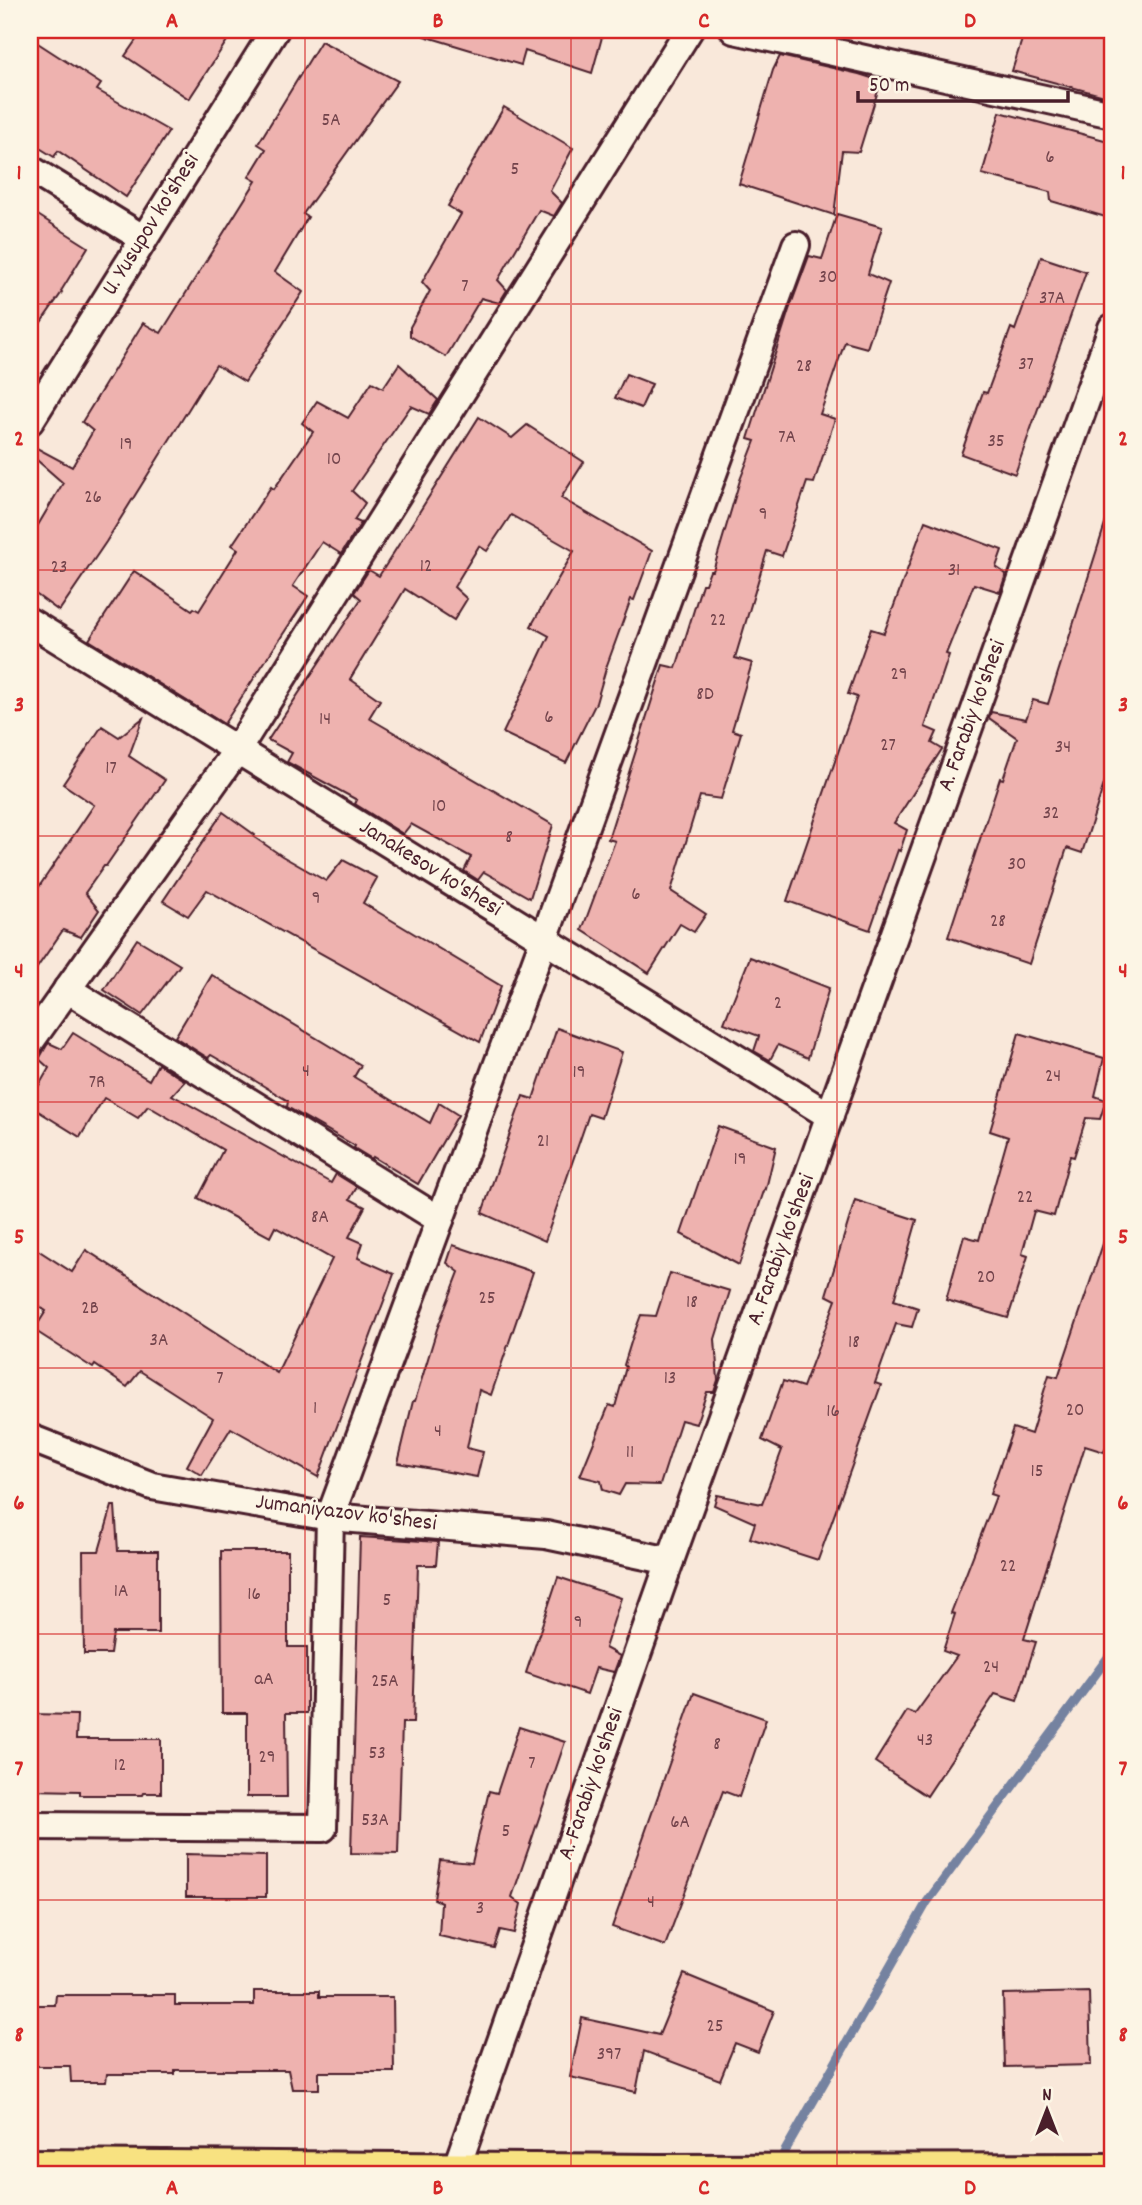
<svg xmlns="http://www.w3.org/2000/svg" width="1142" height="2205" font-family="Dekko,sans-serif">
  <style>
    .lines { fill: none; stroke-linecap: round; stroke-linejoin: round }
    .stream { stroke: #7582a0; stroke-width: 9 }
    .building { fill: #eeb2af; stroke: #4a1f2b; stroke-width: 2 }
    .street-casing { stroke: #4a1f2b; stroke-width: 32 }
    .highway-casing { stroke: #4a1f2b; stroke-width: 44 }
    .street { stroke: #fcf5e5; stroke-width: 26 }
    .highway { stroke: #f8e281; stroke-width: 38 }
    .grid { fill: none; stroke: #d62828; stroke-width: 2; stroke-opacity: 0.55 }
    .labels { text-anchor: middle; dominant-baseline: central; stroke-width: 5; stroke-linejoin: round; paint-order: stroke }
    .number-label { font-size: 19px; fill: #73444c }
    .street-label { font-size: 23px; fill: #4a1f2b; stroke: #fcf5e5 }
    .neatline { fill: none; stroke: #d62828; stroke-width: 2.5 }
    .grid-label { font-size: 23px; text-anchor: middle; font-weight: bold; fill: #d62828 }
  </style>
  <rect width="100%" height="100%" fill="#f9e8da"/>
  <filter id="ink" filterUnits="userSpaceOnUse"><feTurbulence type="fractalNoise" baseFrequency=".0143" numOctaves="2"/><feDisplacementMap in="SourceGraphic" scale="14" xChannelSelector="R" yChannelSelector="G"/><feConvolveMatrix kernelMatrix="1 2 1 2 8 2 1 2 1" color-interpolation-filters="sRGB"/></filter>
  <g filter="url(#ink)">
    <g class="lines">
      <path class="stream" d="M777 2165 927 1902 1112 1652"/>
    </g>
    <g class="building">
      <path d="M143 30H234L189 99 125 56Z"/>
      <path d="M424 30H604L592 73 525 51 521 65 424 36Z"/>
      <path d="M1025 30H1112V98L1012 71Z"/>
      <path d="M30 38 101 84 97 90 169 131 126 197 58 151 54 157 30 142Z"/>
      <path d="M321 41 398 81 303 214 308 217 275 272 303 292 245 382 216 365 106 542 59 611 30 590V520L38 525 63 483 30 454 35 447 72 467 93 431 82 422 143 323 161 333 256 181 249 177 266 149 258 144Z"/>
      <path d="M780 56 859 74 881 81 859 152 842 151 834 215 739 184 773 70Z"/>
      <path d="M504 107 573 148 550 191 562 203 554 216 539 210 498 280 507 290 499 303 481 298 446 357 410 336V327L430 291 422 282 461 214 448 206Z"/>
      <path d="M1000 112 1112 142V204L1109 218 1051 201 1050 192 982 174Z"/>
      <path d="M30 210 88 247 61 291 62 292 30 338Z"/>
      <path d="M837 214 882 227 868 274 889 283 867 348 845 342 820 414 835 419 814 483 807 482 782 556 767 551 735 658 752 663 732 730 741 733 721 799 700 796 671 891 706 914 694 932 680 924 649 973 582 930 615 841 608 839 663 665 676 668 702 584H705L710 571H713L740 480 755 441 748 439 789 310 809 256 822 259Z"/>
      <path d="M1041 257 1086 272 1015 474 961 454 983 392 987 393 1011 328 1015 330Z"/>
      <path d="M399 364 438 400 429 414 411 406 352 491 365 503 354 520 361 523 341 554 322 542 293 586 308 596 224 724 89 640 134 571 192 610 194 608 199 611 238 549 232 545 271 487 274 489 313 432 302 423 317 401 348 418 372 382 383 388Z"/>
      <path d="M626 374 652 384 641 408 615 398Z"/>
      <path d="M479 417 512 438 527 425 584 462 561 498 652 551 634 600 631 599 607 665 596 703 566 763 503 733 549 636 531 626 574 551 511 515 487 551 479 546 454 587 467 599 454 620 405 589 350 679 380 700 369 718 553 825 530 898 484 872 478 880 464 871 471 857 411 824 403 834 355 804 357 800 287 762 292 753 268 740 361 599 354 593 369 570 379 576Z"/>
      <path d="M1107 518H1112V759L1082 853 1067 848 1029 964 948 937 1000 778 1003 779 1017 738 989 718 991 712 1026 719 1033 700 1048 704Z"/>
      <path d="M925 521 1002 550 996 567 1006 574 1000 592 974 584 946 654 949 655 925 727 937 732 932 743 942 749 894 823 907 830 900 851 898 850 870 930 787 901 857 697 848 694 871 629 884 633Z"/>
      <path d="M143 718 129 756 165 780 106 866H104L85 893 99 910 81 937 63 930 30 978V900L94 805 63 784 102 726 119 737Z"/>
      <path d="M223 812 255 835 254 837 282 856 326 881 343 860 377 878 363 903 501 986 480 1042 207 890 188 916 163 901Z"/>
      <path d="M137 939 180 965 142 1015 104 990Z"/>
      <path d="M750 957 829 988 808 1058 778 1045 770 1060 754 1051 759 1036 724 1023Z"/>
      <path d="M212 975 361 1065 354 1077 430 1123 439 1103 458 1115 418 1184 373 1157 372 1159 354 1148 355 1146 287 1107 288 1101 249 1077 211 1055 208 1058 175 1037Z"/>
      <path d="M557 1028 622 1052 601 1118 589 1114 545 1241 482 1213 523 1096 533 1099Z"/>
      <path d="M73 1033 149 1080 158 1064 185 1081 172 1095 331 1183 336 1174 357 1187 350 1199 365 1207 349 1237 363 1243 358 1258 394 1274 318 1477 231 1428 202 1475 187 1466 213 1418 140 1371 127 1387 95 1365 93 1368 34 1330 46 1311 30 1300V1245L72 1272 86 1250 277 1373 332 1259 275 1227 270 1237 198 1198 223 1150 148 1106 138 1118 104 1098 80 1137 30 1106V1101L49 1068 39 1059 47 1045 49 1043 62 1049Z"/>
      <path d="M1019 1033 1104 1058 1095 1096 1106 1100 1100 1119 1086 1118 1074 1157 1070 1156 1054 1216 1034 1211 1022 1254 1028 1256 1008 1318 946 1300 964 1236 979 1240 1008 1137 990 1131Z"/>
      <path d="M718 1126 776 1147 766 1189 765 1188 739 1265 681 1234Z"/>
      <path d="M855 1200 917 1220 894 1300 918 1308 912 1327 896 1324 875 1383 881 1385 818 1560 750 1538 755 1523 714 1505 717 1495 762 1504 782 1450 762 1440 783 1381 803 1387 836 1300 826 1295Z"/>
      <path d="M1108 1229H1112V1430L1104 1452 1085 1446 1024 1639 1036 1642 1017 1701 995 1694 927 1796 875 1762 907 1711 915 1714 957 1656 943 1651 955 1614 951 1613 996 1496 990 1494 1013 1428 1031 1434 1049 1375 1058 1377Z"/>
      <path d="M453 1245 533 1272 491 1395 479 1390 467 1448 483 1452 477 1477 398 1463 413 1401H415L437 1329 459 1272 447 1263Z"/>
      <path d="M670 1273 730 1291 715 1339 718 1380 714 1392H707L696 1424 681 1420 660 1485 625 1484 619 1495 603 1490 601 1481 580 1476 609 1405 615 1407 626 1367 624 1365 632 1339 641 1315 656 1316Z"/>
      <path d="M112 1506H115L118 1551H158V1633H113L110 1654H84L83 1551H99Z"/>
      <path d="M360 1537 438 1542 436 1565H418L413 1723H402L398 1854 351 1853Z"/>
      <path d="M221 1551H288V1647H307V1713H286L287 1797H247V1713H222Z"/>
      <path d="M558 1577 621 1598 605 1648 620 1656 614 1672 596 1668 587 1694 526 1673Z"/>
      <path d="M694 1693 766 1719 739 1797 723 1791 665 1946 612 1927Z"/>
      <path d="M30 1714 77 1715 76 1739H161V1793H144L143 1795H80V1791L30 1790Z"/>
      <path d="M519 1727 565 1742 512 1897 521 1904 514 1933 500 1930 494 1948 439 1936 441 1902 434 1899 440 1860 472 1863 489 1791 497 1793Z"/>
      <path d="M186 1854 266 1856V1897H186Z"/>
      <path d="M684 1974 774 2011 758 2052 735 2043 720 2080 644 2051 636 2092 570 2077 582 2018 659 2035Z"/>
      <path d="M254 1991H319V1997H393L394 2072H319V2089H292L288 2070H175V2074H107L106 2082H71L70 2066H32V2005H55L56 1995H175V2005H254Z"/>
      <path d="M1089 1992 1091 2065 1005 2067 1003 1994Z"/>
    </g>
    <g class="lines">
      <g class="street-casing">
        <g id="street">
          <path d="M734 30 1112 114"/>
          <path d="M30 169 144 239"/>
          <path d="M30 421 275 30"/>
          <path d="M30 622 830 1116"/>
          <path d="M67 989 440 1220"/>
          <path d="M30 1042 237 750 689 30"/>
          <path d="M30 1438 152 1486 330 1517 546 1535 670 1561"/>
          <path d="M30 1826 323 1828 330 1517 544 939 796 245"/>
          <path d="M455 2172 670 1561 1112 328"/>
        </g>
      </g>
      <g class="highway-casing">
        <path id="highway" d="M30 2169 658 2174 1112 2173"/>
      </g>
      <use href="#street" class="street"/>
      <use href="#highway" class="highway"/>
    </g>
  </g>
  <path class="grid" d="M305 30V2175M571 30V2175M837 30V2175M30 304H1112M30 570H1112M30 836H1112M30 1102H1112M30 1368H1112M30 1634H1112M30 1900H1112"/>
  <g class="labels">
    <g class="number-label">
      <text x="331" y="121">5A</text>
      <text x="1050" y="158">6</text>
      <text x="515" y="170">5</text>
      <text x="828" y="278">30</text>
      <text x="465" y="287">7</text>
      <text x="1052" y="299">37A</text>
      <text x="1026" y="365">37</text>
      <text x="804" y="367">28</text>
      <text x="787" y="438">7A</text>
      <text x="996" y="442">35</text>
      <text x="126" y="445">19</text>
      <text x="334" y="460">10</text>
      <text x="93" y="498">26</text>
      <text x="763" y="515">9</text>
      <text x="426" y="567">12</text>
      <text x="59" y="568">23</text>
      <text x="954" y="571">31</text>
      <text x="718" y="621">22</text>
      <text x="899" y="675">29</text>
      <text x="705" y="695">8D</text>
      <text x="549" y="718">6</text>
      <text x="325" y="720">14</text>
      <text x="888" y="746">27</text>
      <text x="1063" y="748">34</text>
      <text x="111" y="769">17</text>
      <text x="439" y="807">10</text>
      <text x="1051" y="814">32</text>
      <text x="509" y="838">8</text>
      <text x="1017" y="865">30</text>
      <text x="636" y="895">6</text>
      <text x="316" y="899">9</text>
      <text x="998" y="922">28</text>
      <text x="778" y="1004">2</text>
      <text x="306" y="1072">4</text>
      <text x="579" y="1073">19</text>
      <text x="1053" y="1077">24</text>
      <text x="97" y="1083">7R</text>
      <text x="543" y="1142">21</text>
      <text x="740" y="1160">19</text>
      <text x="1025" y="1198">22</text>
      <text x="320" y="1218">8A</text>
      <text x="986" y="1278">20</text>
      <text x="487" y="1299">25</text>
      <text x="692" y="1303">18</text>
      <text x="90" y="1309">2B</text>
      <text x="159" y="1341">3A</text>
      <text x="854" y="1343">18</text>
      <text x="220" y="1379">7</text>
      <text x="670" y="1379">13</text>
      <text x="315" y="1409">1</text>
      <text x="1075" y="1411">20</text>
      <text x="833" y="1412">16</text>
      <text x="438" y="1432">4</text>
      <text x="630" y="1453">11</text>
      <text x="1037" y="1472">15</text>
      <text x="1008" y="1567">22</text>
      <text x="121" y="1592">1A</text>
      <text x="254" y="1595">16</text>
      <text x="387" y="1601">5</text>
      <text x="578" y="1623">9</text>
      <text x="991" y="1668">24</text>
      <text x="264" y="1680">aA</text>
      <text x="385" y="1682">25A</text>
      <text x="925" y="1741">43</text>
      <text x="717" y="1745">8</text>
      <text x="377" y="1754">53</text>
      <text x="267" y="1758">29</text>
      <text x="532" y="1764">7</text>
      <text x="120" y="1766">12</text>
      <text x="375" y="1821">53A</text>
      <text x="680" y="1823">6A</text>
      <text x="506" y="1832">5</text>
      <text x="651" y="1903">4</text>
      <text x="480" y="1909">3</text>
      <text x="715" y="2027">25</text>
      <text x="609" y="2055">397</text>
    </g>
    <g class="street-label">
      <text transform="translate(152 225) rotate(-58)">U. Yusupov ko'shesi</text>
      <text transform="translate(973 716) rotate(-70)">A. Farabiy ko'shesi</text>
      <text transform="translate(430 869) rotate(32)">Janakesov ko'shesi</text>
      <text transform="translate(782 1250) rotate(-70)">A. Farabiy ko'shesi</text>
      <text transform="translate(346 1514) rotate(7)">Jumaniyazov ko'shesi</text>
      <text transform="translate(592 1784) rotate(-71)">A. Farabiy ko'shesi</text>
    </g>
  </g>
  <rect width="1142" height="2205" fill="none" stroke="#fcf5e5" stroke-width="77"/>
  <g transform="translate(1047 2110)" stroke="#fcf5e5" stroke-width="5" paint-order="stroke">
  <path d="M0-5L12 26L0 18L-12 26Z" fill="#4a1f2b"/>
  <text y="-10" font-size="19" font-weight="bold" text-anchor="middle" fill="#4a1f2b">N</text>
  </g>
  <path d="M858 91v10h210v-10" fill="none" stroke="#4a1f2b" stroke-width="3.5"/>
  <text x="869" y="91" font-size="21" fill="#4a1f2b" stroke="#fcf5e5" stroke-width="5" paint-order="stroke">50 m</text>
  <rect x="38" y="38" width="1066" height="2128" class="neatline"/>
  <g class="grid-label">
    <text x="172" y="27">A</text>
    <text x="438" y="27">B</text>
    <text x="704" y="27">C</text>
    <text x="970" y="27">D</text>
    <text x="19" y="179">1</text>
    <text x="1123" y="179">1</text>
    <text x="19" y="445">2</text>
    <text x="1123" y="445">2</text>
    <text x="19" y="711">3</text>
    <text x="1123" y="711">3</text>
    <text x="19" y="977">4</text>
    <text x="1123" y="977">4</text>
    <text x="19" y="1243">5</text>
    <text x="1123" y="1243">5</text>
    <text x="19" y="1509">6</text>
    <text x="1123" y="1509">6</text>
    <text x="19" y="1775">7</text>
    <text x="1123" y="1775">7</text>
    <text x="19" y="2041">8</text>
    <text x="1123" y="2041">8</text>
    <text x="172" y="2194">A</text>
    <text x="438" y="2194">B</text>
    <text x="704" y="2194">C</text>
    <text x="970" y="2194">D</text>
  </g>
</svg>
